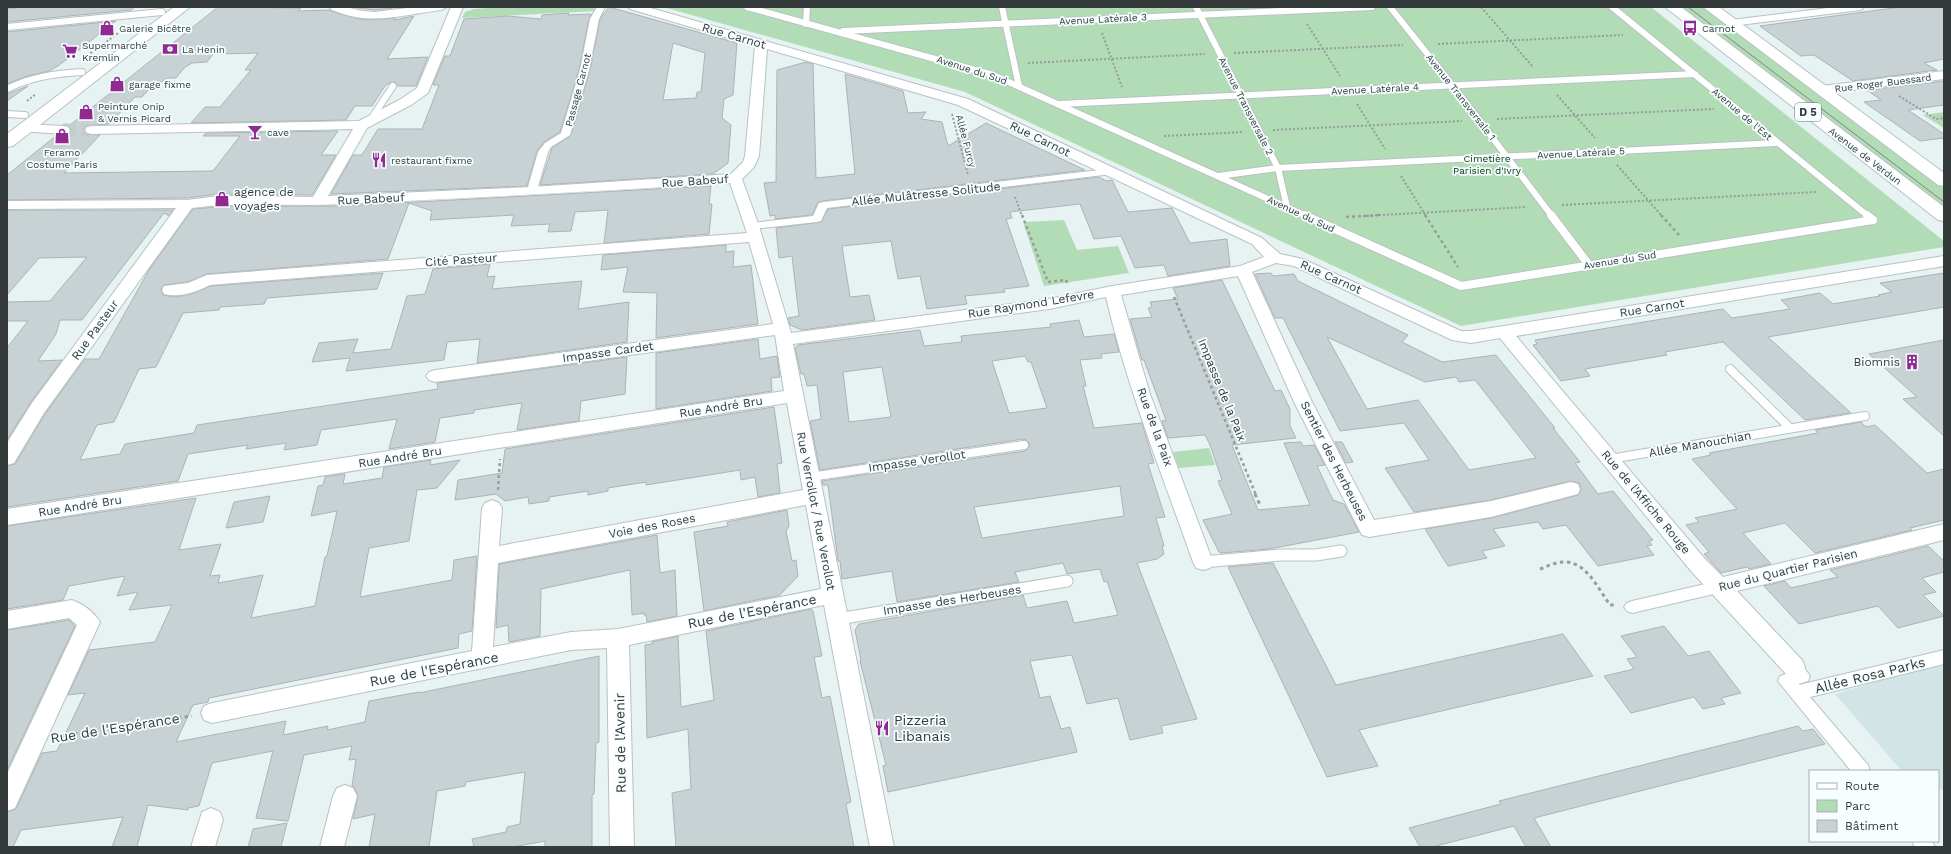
<svg xmlns="http://www.w3.org/2000/svg" width="1951" height="854" font-family="'Work Sans',sans-serif">
  <style>
    .built { fill: #d1e5e6 }
    .green { fill: #b2dcb5 }
    .building { fill: #c8d2d5; stroke: #aab4b7; fill-rule: evenodd }
    .lines { fill: none; stroke-linecap: round; stroke-linejoin: round }
    .minor-tunnel { stroke: #c3cdcd; stroke-width: 13; stroke-dasharray: 13 6; stroke-linecap: butt }
    .service-far2-casing { stroke: #b8c2c2; stroke-width: 8 }
    .service-far1-casing { stroke: #b8c2c2; stroke-width: 10 }
    .service-casing { stroke: #b8c2c2; stroke-width: 13 }
    .pedestrian-casing { stroke: #b8c2c2; stroke-width: 2 }
    .minor-casing { stroke: #b8c2c2; stroke-width: 2 }
    .primary-casing { stroke: #b8c2c2; stroke-width: 2 }
    .path-far2 { stroke: #959d9d; stroke-width: 2; stroke-dasharray: 2 2; stroke-linecap: butt }
    .path-far1 { stroke: #959d9d; stroke-width: 2.5; stroke-dasharray: 3 3; stroke-linecap: butt }
    .path { stroke: #959d9d; stroke-width: 3; stroke-dasharray: 3.5 3.5; stroke-linecap: butt }
    .service-far2 { stroke: #fff; stroke-width: 6 }
    .service-far1 { stroke: #fff; stroke-width: 8 }
    .service { stroke: #fff; stroke-width: 11 }
    .pedestrian { fill: #fff; fill-rule: evenodd }
    .minor { fill: #fff; fill-rule: evenodd }
    .primary { fill: #fff; fill-rule: evenodd }
    .tram { stroke: #7e8585; stroke-width: 1 }
    .labels { text-anchor: middle; dominant-baseline: central; stroke-width: 3.5; stroke-linejoin: round; paint-order: stroke }
    .far-street-label { font-size: 10px; fill: #353a3a; stroke: #f6feff }
    .far-poi-label { font-size: 10px; fill: #353a3a; stroke: #f6feff; text-anchor: start }
    .far-park-label { font-size: 10px; fill: #00340d; stroke: #f6feff }
    .shield { fill: #f6feff; stroke: #6f7575; stroke-width: 1 }
    .shield-label { font-size: 11px; font-weight: bold; fill: #353a3a }
    .street-label { font-size: 12px; fill: #353a3a; stroke: #f6feff }
    .poi-label { font-size: 12px; fill: #353a3a; stroke: #f6feff; text-anchor: start }
    .near-street-label { font-size: 14px; fill: #353a3a; stroke: #f6feff }
    .near-poi-label { font-size: 14px; fill: #353a3a; stroke: #f6feff; text-anchor: start }
  </style>
  <rect width="100%" height="100%" fill="#e7f2f2"/>
  <path class="built" d="M1944 661V789L1938 791V771H1902L1835 694Z"/>
  <g class="green">
    <path d="M502 7H599L595 11 462 18 465 12 474 9Z"/>
    <path d="M663 7H1651L1944 241V247L1461 326 965 92Z"/>
    <path d="M1676 7H1704L1944 186V210Z"/>
    <path d="M1944 112V128L1923 115Z"/>
    <path d="M1064 220 1077 250 1118 246 1129 273 1044 286 1024 225 1025 222Z"/>
    <path d="M1209 448 1215 465 1179 468 1173 452Z"/>
  </g>
  <g class="building">
    <path d="M23 7H135L131 10 7 22V9Z"/>
    <path d="M218 7 301 8 298 11 329 10 340 14 365 20 395 18 394 20 414 16 387 59 428 57 416 86H398L395 82H391L385 86 372 106H355L346 120 191 123 205 107H220L251 70H245L258 53 213 54 207 62 192 63 184 68 176 78H168L148 90 142 97H135L109 124 86 126 84 131 87 134 100 135 64 173 213 171 240 136H203L206 133 338 131 321 155H336L312 195 219 194 187 198 7 200V175L57 135 69 134 71 129 69 126Z"/>
    <path d="M360 7H402L375 10 357 8Z"/>
    <path d="M609 7 737 43 733 95 724 99 722 118 731 125 728 163 713 174 540 185 552 148 571 135 590 70 600 19ZM673 43 705 53 701 92H697L696 98 663 100Z"/>
    <path d="M1901 7H1944V59L1924 63 1937 70 1853 81 1814 55 1801 56 1760 26Z"/>
    <path d="M569 13 568 15 591 14 589 19 579 70 560 132 544 142 537 151 527 186 331 194 353 155H362L378 129H422L439 85H433L445 56H450L464 19 507 16 541 19 542 15Z"/>
    <path d="M116 21 58 66 49 71 24 77 7 84V32Z"/>
    <path d="M806 62 813 64 816 178 855 174 845 74 903 91 908 113 926 112 921 119 942 122 948 146 986 123 1085 170 823 201 818 202 812 215 775 219V215L770 216 764 183 776 182 777 70Z"/>
    <path d="M1944 81V105L1908 110 1944 134V138L1920 141 1864 102 1881 100 1867 90Z"/>
    <path d="M28 86 7 101V94Z"/>
    <path d="M1099 177 1106 181 1112 180 1128 212 1172 208 1190 243 1227 239 1230 266 1168 276 1164 265 1135 268 1121 236 1094 239 1080 204 1010 212 1012 218 1006 219 1029 286 1004 289 1005 292 965 296 967 304 927 309 920 276 898 279 891 241 842 246 850 297 869 295 875 320 802 330 790 325 788 318 799 316 792 256 779 258 776 228 821 222 828 209Z"/>
    <path d="M711 186 709 204H712L709 234 604 243 608 210 575 212 571 231 548 232 550 224 511 226 514 215 430 220 432 211 409 203 388 259 207 274 188 282 164 285 161 289 163 295 176 297 194 293 210 286 383 273 377 289 267 298 264 304 220 307 219 310 183 313 156 367 139 369 114 422 97 425 80 460 120 454 125 444 194 433 197 425 438 389 437 383 627 357 625 394 581 401 579 421 517 430 522 403 509 405 510 403 508 405 474 410V413L440 418 435 442 389 449 397 419 321 430 317 445 284 450 286 443 246 449 248 445 188 454 178 481 7 507V466L15 464 45 414 85 359H99L149 270 193 209 230 206H343Z"/>
    <path d="M7 210H173L169 216 164 213 82 320H60L56 334 38 361 62 360 31 402 7 440V348L28 321H7V302L50 301 87 257 39 258 7 295Z"/>
    <path d="M726 245V252L734 251 733 267 751 265 758 324 656 338 657 293 623 292 628 267 601 270 603 255Z"/>
    <path d="M490 264 487 277 495 276 492 289 582 281 578 309 629 302 627 342 477 363 480 339 447 342 444 360 346 371 350 358 312 362 319 343 358 339 353 353 391 349 407 296 425 294 433 269Z"/>
    <path d="M1271 273 1273 276 1294 274 1298 281 1408 335 1402 342 1442 362 1496 355 1555 428H1553L1580 462 1575 463 1598 494 1613 491 1638 522 1653 540 1649 541 1652 545 1647 546 1654 555 1598 566 1566 525 1543 529 1538 522 1493 529 1505 546 1482 551 1487 558 1448 566 1425 529 1491 518 1578 495 1581 490 1579 483 1571 481 1491 500 1414 512 1385 468 1429 460 1404 423 1340 431 1283 318H1275L1255 274ZM1327 337 1425 382 1456 377 1459 382 1475 380 1536 458 1469 470 1418 400 1367 409Z"/>
    <path d="M1944 273V307L1768 337 1851 413 1805 420 1723 342 1665 352 1667 355 1585 369 1590 376 1561 381 1533 345 1537 344 1535 340 1723 309 1732 318 1790 309 1781 300 1820 293 1833 304 1880 296 1878 295 1892 292 1880 283Z"/>
    <path d="M1222 280 1275 391 1281 390 1290 409V426L1296 438 1232 445 1258 510 1310 505 1284 443 1301 442 1303 446 1314 445 1325 465 1317 466 1333 500 1344 504 1359 532 1269 549 1221 553 1219 552 1203 520 1232 514 1218 481 1222 480 1210 445 1205 435 1168 438 1162 421 1166 420 1144 360H1142L1130 319 1152 317 1148 308 1152 307 1150 302 1178 299 1173 288Z"/>
    <path d="M1079 320 1084 337 1114 334 1119 352 1101 354 1102 358 1080 360 1086 386H1083L1094 428 1142 423 1154 463 1148 464 1165 517 1156 518 1164 546H1162L1164 554 1157 559 1137 563 1197 719 1161 726 1163 733 1130 740 1118 698 1087 704 1072 655 1030 661 1040 698 1050 696 1061 729 1070 727 1077 752 888 792 883 766 886 765 860 661 861 660 855 630 859 624 1023 595 1027 608 1067 601 1074 623 1118 615 1107 581 1104 582 1100 569 1067 574 1063 563 1015 572 1019 582 897 602 892 571 842 579 840 561H838L828 485H823L822 481 1025 451 1029 447 1030 444 1026 440 1023 439 820 470 810 421 821 419 817 385 807 386 804 374H801L795 348 798 345 920 330 924 346 962 342 961 336 1051 327 1050 324ZM1025 356 1028 362H1031L1047 408 1009 413 992 361ZM882 367 891 417 849 422 843 372ZM1120 486 1124 516 982 538 974 507Z"/>
    <path d="M758 339 760 359 777 356 780 377 771 378 772 391 656 409V353Z"/>
    <path d="M1944 340V436L1903 399 1917 397 1869 354Z"/>
    <path d="M774 407 782 463 777 464 780 493 758 497 755 477 741 480 740 470 646 485V482L608 488V491L588 495V491L549 497V501L529 504 528 497 505 501 496 494 455 500 458 480 502 473 505 449Z"/>
    <path d="M1861 422 1866 427 1875 425 1927 473 1944 469V520L1910 528 1912 530 1815 553 1785 523 1743 533 1771 564 1749 569 1747 567 1721 573 1704 554 1709 552 1686 525 1699 522 1695 518 1737 509 1692 459 1711 455 1709 453 1818 433 1815 430Z"/>
    <path d="M1335 442H1342L1353 462 1346 463Z"/>
    <path d="M431 460 430 465 460 460 437 488 417 490 409 541 369 548 360 597 452 580 454 560 477 556 472 631 459 634 458 648 209 698 208 702 193 705 176 742 286 721 283 735 328 726 327 730 365 722 369 701 419 692V693L599 656V742L596 743 594 794 592 795V847H545V841L513 847H474L472 839 506 832 507 827 520 824 525 772 466 782 465 786 437 791 429 847H369L375 814 353 819 358 796 354 787 352 786 356 759 349 760 352 746 304 755 288 821 256 818 273 751 212 763 199 806 188 808V810L148 805 137 847H112L123 817 21 830 13 847H7V812L16 809 42 753 57 751 85 693 68 695 89 650 155 642 172 605 129 610 138 592 117 596 125 576 69 586 63 600 7 609V526L196 498 179 550 221 544 210 576 220 575 218 583 263 575 251 618 315 606 325 557 327 556 337 511 311 516 318 486 323 485 325 477 345 474 343 484 382 478 384 467Z"/>
    <path d="M270 496 263 522 226 528 234 502Z"/>
    <path d="M787 510 789 526 786 531 792 561 796 560 798 576 780 595 704 611 694 532 728 526 727 522Z"/>
    <path d="M657 535 660 573 675 570 677 616 647 622 646 615H644V613L632 615 630 570 541 589 540 636 509 642 508 625 496 628 499 564Z"/>
    <path d="M1928 546 1944 561V572L1922 578 1936 592 1923 595 1944 616 1898 628 1878 606 1799 624 1764 586 1785 581 1791 588 1838 577 1830 570Z"/>
    <path d="M1273 563 1336 685 1563 634 1593 676 1359 730 1378 766 1327 777 1228 567Z"/>
    <path d="M811 609 813 611 822 656 814 657 822 698 830 696 851 802 846 804 854 847H676L672 793 691 789 688 729 647 738 645 645 652 644V642L678 636 681 707 714 700 706 631Z"/>
    <path d="M69 620 75 626 7 770V630Z"/>
    <path d="M1664 626 1688 656 1709 651 1741 693 1721 698 1725 704 1703 709 1694 697 1631 713 1604 676 1634 669 1627 659 1637 657 1621 636Z"/>
    <path d="M1798 726 1803 731 1813 729 1825 744 1534 818 1551 847H1526L1514 826 1432 847H1420L1409 828 1501 804 1499 801Z"/>
    <path d="M287 823 281 847H248L253 829Z"/>
  </g>
  <g class="lines">
    <path class="minor-tunnel" d="M63 130H92"/>
    <g class="service-far2-casing">
      <g id="service-far2">
        <path d="M747 7 993 75 1306 216"/>
        <path d="M1002 7 1019 86"/>
        <path d="M1196 7 1278 168 1287 207"/>
        <path d="M1390 7 1453 86 1552 216"/>
        <path d="M1612 7 1868 216"/>
        <path d="M1731 23 1860 7"/>
        <path d="M806 24 807 7"/>
        <path d="M7 27 162 12"/>
        <path d="M843 31 1372 7"/>
        <path d="M7 89C31 77 56 73 82 72"/>
        <path d="M1059 104 1695 74"/>
        <path d="M7 114 25 115"/>
        <path d="M369 122 393 86"/>
        <path d="M1218 176 1278 168 1777 143"/>
      </g>
    </g>
    <g class="service-far1-casing">
      <g id="service-far1">
        <path d="M1304 215 1461 286 1873 220"/>
        <path d="M1551 215 1589 265"/>
        <path d="M1867 215 1873 220"/>
        <path d="M1730 369 1790 428"/>
        <path d="M1610 459 1865 416"/>
        <path d="M810 477 1024 445"/>
      </g>
    </g>
    <g class="service-casing">
      <g id="service">
        <path d="M1203 562 1280 555H1316L1341 551"/>
        <path d="M838 619 1067 581"/>
      </g>
    </g>
    <g class="pedestrian-casing">
      <g id="pedestrian">
        <path d="M597 7H605L599 19 589 70 570 135 551 147 548 152 538 187 533 190 529 189 528 187 538 152 545 143 561 133 580 70 590 19Z"/>
        <path d="M1108 169 1112 170 1113 172 1112 174 827 208 821 221 817 222 752 229 747 226 752 223 813 216 819 203 823 202Z"/>
        <path d="M1718 581 1723 583 1725 587 1723 591 1718 593 1632 613 1627 611 1624 607 1627 603 1632 601Z"/>
        <path d="M1944 650V664L1810 697 1868 765 1870 771H1851L1778 681 1780 676 1789 673 1786 667 1788 662 1794 660 1800 662 1810 676 1808 681 1799 684V685Z"/>
        <path d="M1912 841H1932L1935 847H1915Z"/>
      </g>
    </g>
    <g class="minor-casing">
      <g id="minor">
        <path d="M329 7H346L362 11 375 12 415 7H447L441 10C408 14 373 25 340 13 336 11 332 11 329 7Z"/>
        <path d="M451 7H463L428 93 411 105 367 128 328 196 531 187 731 174 743 162 745 156 755 46 630 9 628 7H647L968 99 1262 238 1280 254 1303 259 1461 331H1471L1504 326 1944 256V266L1516 336 1705 559 1723 577 1944 524V540L1737 591 1802 660 1805 667 1802 674 1794 677 1786 674 1691 571 1500 338 1471 343 1452 340 1294 266 1276 263 1252 272 1312 402 1374 520 1491 501 1571 482 1578 484 1580 489 1578 494 1491 517 1369 537 1362 535 1294 402 1238 276 1121 295 1150 394 1213 562 1210 568 1203 570 1196 568 1193 562C1162 474 1127 388 1106 297L1049 309 793 344 894 847H870L824 605 629 645 634 847H610L607 648 571 650 212 723 204 720 201 713 204 706 212 703 472 651 482 508 485 503 492 500 499 503 502 508 499 546 803 490 787 403 7 525V509L784 391 775 335 435 382 429 380 426 376 429 372 435 370 773 324 749 242 210 285C196 292 180 298 164 294L162 290 164 286 188 283 207 275 747 233 730 183C601 191 472 198 343 204 292 207 242 201 192 208L44 413 14 463 7 465V443L32 403 176 208 7 209V201L187 200 219 196 313 197 353 129 92 134 87 133 85 130 87 127 92 126 359 121 401 99 417 88ZM767 49 958 105 1252 244 1264 257 1240 266 1112 286 1049 299 791 333 759 226 742 179 754 167 759 156ZM806 505 821 589 618 629 571 632 493 647 498 563Z"/>
        <path d="M1944 71V79L1822 94 1816 90 1822 86Z"/>
        <path d="M24 124 63 126 68 127 70 130 68 133 63 134 19 131 17 128 19 125Z"/>
        <path d="M72 600C83 604 94 612 100 622L15 808 7 811V774L77 625 69 618 7 629V611Z"/>
        <path d="M345 785 353 788 357 796 344 847H320L333 796 337 788Z"/>
        <path d="M211 808 220 812 223 820 215 847H191L202 812Z"/>
      </g>
    </g>
    <g class="primary-casing">
      <g id="primary">
        <path d="M174 7H190L13 146 7 147V134Z"/>
        <path d="M1665 7H1681L1944 207V221L1938 220Z"/>
        <path d="M1703 7H1719L1944 173V186L1938 185Z"/>
      </g>
    </g>
    <g class="path-far2">
      <path d="M1481 7 1533 67"/>
      <path d="M1307 24 1340 76"/>
      <path d="M1102 33 1122 87"/>
      <path d="M1438 44 1623 35"/>
      <path d="M1234 53 1403 45"/>
      <path d="M84 58 121 31"/>
      <path d="M1028 63 1205 54"/>
      <path d="M1557 95 1595 138"/>
      <path d="M1899 96 1936 119 1944 118"/>
      <path d="M27 101 36 94"/>
      <path d="M1357 104 1385 149"/>
      <path d="M952 114 968 175"/>
      <path d="M1497 119 1714 109"/>
      <path d="M1273 130 1462 121"/>
      <path d="M1164 136 1244 132"/>
      <path d="M1617 165 1662 216"/>
      <path d="M1401 176 1426 216"/>
      <path d="M1015 197 1022 216"/>
      <path d="M1562 205 1816 192"/>
      <path d="M1363 216 1527 207"/>
    </g>
    <g class="path-far1">
      <path d="M1022 215 1048 282 1066 280 1068 285"/>
      <path d="M1425 215 1458 267"/>
      <path d="M1661 215 1680 236"/>
      <path d="M1346 217 1381 215"/>
      <path d="M1174 297 1256 495"/>
      <path d="M498 490 500 459"/>
    </g>
    <g class="path">
      <path d="M1255 494 1260 505"/>
      <path d="M1540 569C1548 566 1556 562 1564 562 1586 561 1599 590 1610 605H1614"/>
      <path d="M60 736 192 716"/>
    </g>
    <use href="#service-far2" class="service-far2"/>
    <use href="#service-far1" class="service-far1"/>
    <use href="#service" class="service"/>
    <use href="#pedestrian" class="pedestrian"/>
    <use href="#minor" class="minor"/>
    <use href="#primary" class="primary"/>
    <path class="tram" d="M1688 7 1944 202"/>
  </g>
  <defs>
    <g id="shop-bare" transform="scale(1.2)"><path d="M-5-2.5h2.3a2.7 3.5 0 0 1 5.4 0H5L5.5 6h-11ZM-1.5-2.5h3a1.5 2.3 0 0 0-3 0Z" fill="#902a90" stroke="#f6feff" stroke-width="2.5" paint-order="stroke"/></g>
    <g id="bus-bare" transform="scale(1.2)"><path d="M-5-6H5V4H4V6H2V4H-2V6H-4V4H-5ZM-3.5-4V0h7V-4ZM-3.5 1.2v1.5H-2V1.2ZM2 1.2v1.5H3.5V1.2Z" fill="#902a90" stroke="#f6feff" stroke-width="2.5" paint-order="stroke"/></g>
    <g id="bank-bare" transform="scale(1.2)"><path d="M-6-4H6V4H-6ZM0-2.3a2.3 2.3 0 1 0 0 4.6a2.3 2.3 0 1 0 0-4.6Z" fill="#902a90" stroke="#f6feff" stroke-width="2.5" paint-order="stroke"/></g>
    <g id="supermarket-bare" transform="scale(1.2)"><path d="M-6-5.5h2.5l.6 2H6L4.5 2H-2.5L-4.4-4H-6ZM-1.5 3.2a1.3 1.3 0 1 0 .1 0ZM3 3.2a1.3 1.3 0 1 0 .1 0Z" fill="#902a90" stroke="#f6feff" stroke-width="2.5" paint-order="stroke"/></g>
    <g id="bar-bare" transform="scale(1.2)"><path d="M-6-5H6L.8 .8V4.5H3.5V6h-7V4.5H-.8V.8Z" fill="#902a90" stroke="#f6feff" stroke-width="2.5" paint-order="stroke"/></g>
    <g id="restaurant-bare" transform="scale(1.2)"><path d="M-5-6h1v4h1v-4h1v4h1v-4h1v5L-1.5 .5V6h-2V.5L-5-1ZM5-6V6H3V1.5H1.5Q1.5-4 5-6Z" fill="#902a90" stroke="#f6feff" stroke-width="2.5" paint-order="stroke"/></g>
    <g id="building-bare" transform="scale(1.2)"><path d="M-4-6H4V6H1V3H-1V6H-4ZM-2.5-4.3h1.7v1.8h-1.7ZM.8-4.3h1.7v1.8H.8ZM-2.5-1h1.7V.8h-1.7ZM.8-1h1.7V.8H.8Z" fill="#902a90" stroke="#f6feff" stroke-width="2.5" paint-order="stroke"/></g>
  </defs>
  <g fill-rule="evenodd">
    <use href="#shop-bare" x="107" y="28"/>
    <use href="#bus-bare" x="1690" y="28"/>
    <use href="#bank-bare" x="170" y="49"/>
    <use href="#supermarket-bare" x="70" y="51"/>
    <use href="#shop-bare" x="117" y="84"/>
    <use href="#shop-bare" x="86" y="112"/>
    <use href="#bar-bare" x="255" y="132"/>
    <use href="#shop-bare" x="62" y="136"/>
    <use href="#restaurant-bare" x="379" y="160"/>
    <use href="#shop-bare" x="222" y="199"/>
    <use href="#building-bare" x="1912" y="362"/>
    <use href="#restaurant-bare" x="882" y="728"/>
  </g>
  <g class="labels">
    <g class="far-street-label">
      <text transform="translate(1103 19) rotate(-3)">Avenue Latérale 3</text>
      <text transform="translate(972 70) rotate(18)">Avenue du Sud</text>
      <text transform="translate(1883 83) rotate(-7)">Rue Roger Buessard</text>
      <text transform="translate(1375 89) rotate(-3)">Avenue Latérale 4</text>
      <text transform="translate(578 90) rotate(-75)">Passage Carnot</text>
      <text transform="translate(1461 97) rotate(52)">Avenue Transversale 1</text>
      <text transform="translate(1246 106) rotate(63)">Avenue Transversale 2</text>
      <text transform="translate(1742 114) rotate(40)">Avenue de l'Est</text>
      <text transform="translate(966 141) rotate(75)">Allée Furcy</text>
      <text transform="translate(1581 153) rotate(-3)">Avenue Latérale 5</text>
      <text transform="translate(1865 156) rotate(37)">Avenue de Verdun</text>
      <text transform="translate(1301 214) rotate(25)">Avenue du Sud</text>
      <text transform="translate(1620 260) rotate(-9)">Avenue du Sud</text>
    </g>
    <g class="far-poi-label">
      <text x="119" y="28">Galerie Bicêtre</text>
      <text x="1702" y="28">Carnot</text>
      <text x="82" y="45">Supermarché<tspan x="82" dy="12">Kremlin</tspan></text>
      <text x="182" y="49">La Henin</text>
      <text x="129" y="84">garage fixme</text>
      <text x="98" y="106">Peinture Onip<tspan x="98" dy="12">&amp; Vernis Picard</tspan></text>
      <text x="267" y="132">cave</text>
      <text x="62" y="152" text-anchor="middle">Feramo<tspan x="62" dy="12">Costume Paris</tspan></text>
      <text x="391" y="160">restaurant fixme</text>
    </g>
    <g class="far-park-label">
      <text x="1487" y="158">Cimetière<tspan x="1487" dy="12">Parisien d'Ivry</tspan></text>
    </g>
    <rect class="shield" x="1795" y="103" width="26" height="18" rx="3"/>
    <g class="shield-label">
      <text x="1808" y="112">D 5</text>
    </g>
    <g class="street-label">
      <text transform="translate(734 36) rotate(16)">Rue Carnot</text>
      <text transform="translate(1040 139) rotate(26)">Rue Carnot</text>
      <text transform="translate(695 181) rotate(-4)">Rue Babeuf</text>
      <text transform="translate(926 194) rotate(-6)">Allée Mulâtresse Solitude</text>
      <text transform="translate(371 199) rotate(-3)">Rue Babeuf</text>
      <text transform="translate(461 260) rotate(-4)">Cité Pasteur</text>
      <text transform="translate(1331 277) rotate(24)">Rue Carnot</text>
      <text transform="translate(1031 304) rotate(-9)">Rue Raymond Lefevre</text>
      <text transform="translate(1652 308) rotate(-9)">Rue Carnot</text>
      <text transform="translate(95 330) rotate(-54)">Rue Pasteur</text>
      <text transform="translate(608 352) rotate(-8)">Impasse Cardet</text>
      <text transform="translate(1222 390) rotate(68)">Impasse de la Paix</text>
      <text transform="translate(721 407) rotate(-9)">Rue André Bru</text>
      <text transform="translate(1155 427) rotate(70)">Rue de la Paix</text>
      <text transform="translate(1700 444) rotate(-10)">Allée Manouchian</text>
      <text transform="translate(400 457) rotate(-9)">Rue André Bru</text>
      <text transform="translate(917 461) rotate(-8)">Impasse Verollot</text>
      <text transform="translate(1334 461) rotate(63)">Sentier des Herbeuses</text>
      <text transform="translate(1646 502) rotate(50)">Rue de l'Affiche Rouge</text>
      <text transform="translate(80 506) rotate(-9)">Rue André Bru</text>
      <text transform="translate(816 511) rotate(79)">Rue Verrollot / Rue Verollot</text>
      <text transform="translate(652 526) rotate(-11)">Voie des Roses</text>
      <text transform="translate(1788 570) rotate(-14)">Rue du Quartier Parisien</text>
      <text transform="translate(952 600) rotate(-9)">Impasse des Herbeuses</text>
    </g>
    <g class="poi-label">
      <text x="234" y="192">agence de<tspan x="234" dy="14">voyages</tspan></text>
      <text x="1900" y="362" text-anchor="end">Biomnis</text>
    </g>
    <g class="near-street-label">
      <text transform="translate(752 611) rotate(-11)">Rue de l'Espérance</text>
      <text transform="translate(434 669) rotate(-11)">Rue de l'Espérance</text>
      <text transform="translate(1870 675) rotate(-14)">Allée Rosa Parks</text>
      <text transform="translate(115 728) rotate(-9)">Rue de l'Espérance</text>
      <text transform="translate(620 743) rotate(-91)">Rue de l'Avenir</text>
    </g>
    <g class="near-poi-label">
      <text x="894" y="720">Pizzeria<tspan x="894" dy="16">Libanais</tspan></text>
    </g>
  </g>
  <rect width="1951" height="854" fill="none" stroke="#353a3a" stroke-width="16"/>
  <rect x="1809" y="770" width="130" height="72" fill="#f6feff" stroke="#a9b0b0"/>
  <rect x="1817" y="783" width="20" height="6" fill="#ffffff" stroke="#a9b0b0"/>
  <text x="1845" y="790" font-size="12" fill="#353a3a">Route</text>
  <rect x="1817" y="800" width="20" height="12" fill="#b2dcb5" stroke="#a9b0b0"/>
  <text x="1845" y="810" font-size="12" fill="#353a3a">Parc</text>
  <rect x="1817" y="820" width="20" height="12" fill="#c8d2d5" stroke="#a9b0b0"/>
  <text x="1845" y="830" font-size="12" fill="#353a3a">Bâtiment</text>
</svg>
